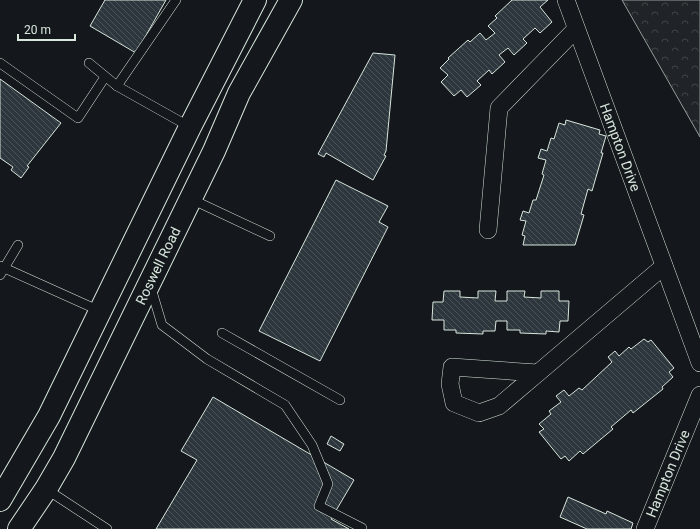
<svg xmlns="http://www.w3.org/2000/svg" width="700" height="529" font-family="Roboto,sans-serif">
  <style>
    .forest { fill: url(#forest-crowns); stroke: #939e99 }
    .building { fill: url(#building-back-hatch); stroke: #d8e6dc }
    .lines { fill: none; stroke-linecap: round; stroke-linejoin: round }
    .lane-casing { stroke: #d8e6dc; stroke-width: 10 }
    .street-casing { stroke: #d8e6dc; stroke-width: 18 }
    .primary-casing { stroke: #d8e6dc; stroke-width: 24 }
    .lane { stroke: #14181c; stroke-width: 9 }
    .street { stroke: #14181c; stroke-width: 17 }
    .primary { stroke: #14181c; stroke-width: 22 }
    .labels { text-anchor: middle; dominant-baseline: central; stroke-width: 3; stroke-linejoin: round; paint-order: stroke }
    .street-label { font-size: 14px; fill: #d8e6dc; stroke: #14181c }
  </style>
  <defs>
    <pattern id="forest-crowns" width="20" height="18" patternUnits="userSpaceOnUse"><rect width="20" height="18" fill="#202428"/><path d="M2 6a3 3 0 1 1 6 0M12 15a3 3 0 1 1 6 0" fill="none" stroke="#404447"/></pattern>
    <pattern id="building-back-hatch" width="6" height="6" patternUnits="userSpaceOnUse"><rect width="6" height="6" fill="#2c363c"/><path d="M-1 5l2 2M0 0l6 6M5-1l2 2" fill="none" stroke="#4a5358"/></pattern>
  </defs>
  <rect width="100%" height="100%" fill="#14181c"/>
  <path class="forest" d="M622 0H700V137Z"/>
  <g class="building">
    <path d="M105 0H166L136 53 90 26Z"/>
    <path d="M512 0H548L540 7 552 22 540 33 535 28 523 39 527 43 514 55 508 48 499 55 505 62 492 74 489 70 477 81 481 85 467 97 461 90 454 96 441 82 448 75 440 68 449 59 448 58 468 40 470 42 480 33 486 40 495 33 488 26 497 18 495 16Z"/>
    <path d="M373 53 395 55 386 151 384 155 386 156 373 180 326 153 324 157 318 154Z"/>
    <path d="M0 79 61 123 27 166 29 167 21 178 11 170 13 167 0 158Z"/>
    <path d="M566 120 600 130 599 134 606 136 601 153H603L592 191 588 189 581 214 584 215 575 245H523L525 236 522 235 526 221 520 220 523 211 529 213 533 200H536L544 175 542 174 546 160 538 158 541 149 547 151 551 138 554 139 559 123 565 125Z"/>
    <path d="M336 180 388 206 379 222 388 227 320 361 259 331Z"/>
    <path d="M444 291H460V297L478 298V291H496L495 301H507V291H525L524 297 541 298V291H559V301H569L568 321H560L559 332 546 331V334L520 333V330H507V321H496L495 331H483V334L456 333V330H444V320H432L433 302H443Z"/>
    <path d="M644 339 648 342 651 340 674 368 669 372 673 377 662 387 663 389 633 413 631 410 611 427 613 429 583 454 580 451 569 461 565 456 561 459 539 432 544 429 539 424 551 414 549 411 561 402 556 396 564 390 569 396 579 388 582 390 612 362 608 357 615 351 619 356 629 347 631 349Z"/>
    <path d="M213 397 354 480 331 519 349 529H156L197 460 181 451Z"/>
    <path d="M331 436 344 444 340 451 327 444Z"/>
    <path d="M568 497 606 514 607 511 633 523 631 529H587L560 517Z"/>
  </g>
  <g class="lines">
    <g class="lane-casing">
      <g id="lane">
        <path d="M0 63 78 118 105 77"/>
        <path d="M89 63 117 86 190 127"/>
        <path d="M117 86 176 0"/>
        <path d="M191 199 270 236"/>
        <path d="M0 266 100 311"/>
        <path d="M0 275 18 245"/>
        <path d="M151 288 162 325 207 359 285 405 312 445 328 484 319 506 362 528"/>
        <path d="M222 333 340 400"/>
        <path d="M46 489 107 529"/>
      </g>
    </g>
    <g class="street-casing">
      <g id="street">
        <path id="s1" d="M566 0 700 363"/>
        <path d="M488 230 499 108 576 29"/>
        <path d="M538 373 499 406 479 413 454 403 450 384 452 367 538 373 664 266"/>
        <path id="s2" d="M645 529 700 395"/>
      </g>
    </g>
    <g class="primary-casing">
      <g id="primary">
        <path d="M0 500 49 416 190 127 255 0"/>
        <path id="s3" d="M19 529 46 489 64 458 214 151 239 93 291 0"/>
      </g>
    </g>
    <use href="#lane" class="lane"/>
    <use href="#street" class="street"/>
    <use href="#primary" class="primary"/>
  </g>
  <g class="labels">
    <g class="street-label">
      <text stroke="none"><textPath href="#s1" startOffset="157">Hampton Drive</textPath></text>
      <text stroke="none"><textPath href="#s3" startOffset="298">Roswell Road</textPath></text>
      <text stroke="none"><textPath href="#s2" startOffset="60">Hampton Drive</textPath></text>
    </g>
  </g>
  <path d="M18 34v6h57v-6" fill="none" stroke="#d8e6dc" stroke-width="2"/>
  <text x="24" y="34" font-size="12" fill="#d8e6dc" stroke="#14181c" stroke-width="3" paint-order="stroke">20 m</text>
</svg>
